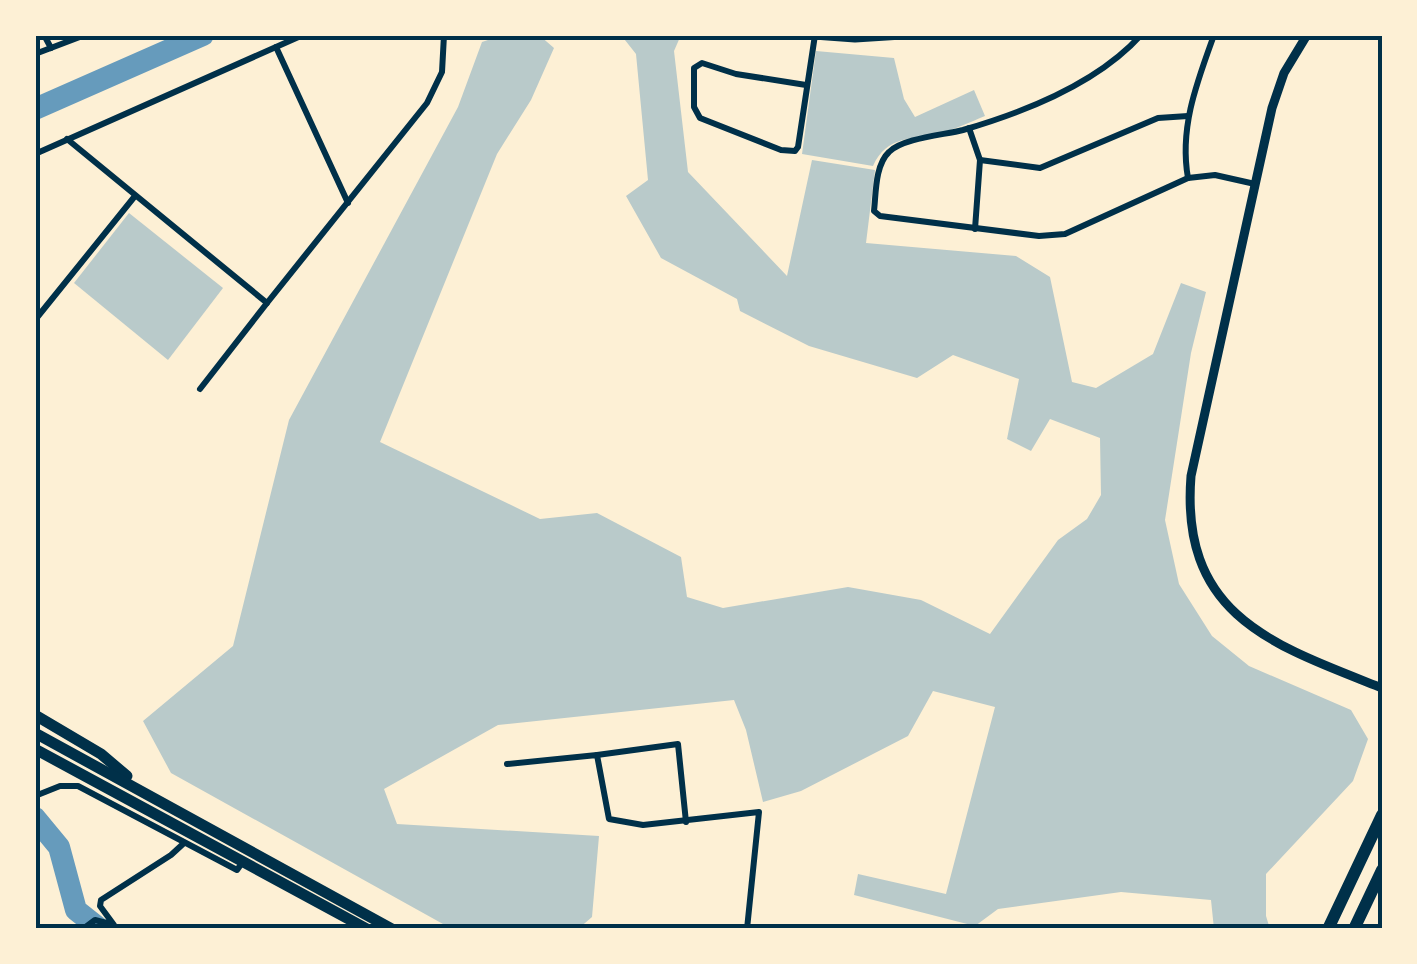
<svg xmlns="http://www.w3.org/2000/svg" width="1417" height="964" font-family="Helvetica,sans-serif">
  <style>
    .green { fill: #b9caca }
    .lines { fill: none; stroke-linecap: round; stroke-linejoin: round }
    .river { stroke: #669bbc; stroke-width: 22 }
    .minor { stroke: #003049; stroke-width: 6 }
    .tertiary { stroke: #003049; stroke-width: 9 }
    .trunk { stroke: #003049; stroke-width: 11 }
    .motorway { stroke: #003049; stroke-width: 12 }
    .neatline { fill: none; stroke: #003049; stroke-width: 4 }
  </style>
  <rect width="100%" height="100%" fill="#fdf0d5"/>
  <g class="green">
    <path d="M503 35H539L554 48 531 100 497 154 380 442 540 519 597 513 681 557 687 597 723 608 848 587 921 600 990 634 1058 540 1087 519 1101 495 1100 438 1050 419 1031 451 1007 439 1019 379 953 355 917 378 809 346 740 311 737 299 661 258 626 196 648 180 636 54 621 35H681L674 51 688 172 787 276 812 160 875 170 866 243 1016 256 1050 277 1072 382 1096 388 1153 354 1181 283 1206 292 1191 353 1165 520 1179 584 1212 636 1249 666 1351 710 1368 739 1353 781 1266 874V916L1270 929H1214L1211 900 1121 892 998 909 975 926 854 895 858 874 946 894 995 707 933 691 908 736 801 791 763 802 746 730 734 700 498 725 384 789 397 824 599 836 592 917 578 929H452L171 773 143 721 233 646 289 420 458 107 482 42Z"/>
    <path d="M816 51 894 58 904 99 915 117 974 90 985 116C970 122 956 129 940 133 912 140 887 135 873 166L802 154Z"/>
    <path d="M129 213 223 288 168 360 74 283Z"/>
  </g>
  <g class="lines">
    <g class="river">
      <path d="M35 109 203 35"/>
      <path d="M35 818 59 847 76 910 100 929"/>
    </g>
    <g class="minor">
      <path d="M44 35 51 48"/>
      <path d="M1141 35C1097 84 1025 112 963 130 944 135 903 138 889 152 875 165 876 194 874 211L880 216 1039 236 1065 234 1188 178 1215 175 1255 184"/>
      <path d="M276 47 348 203"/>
      <path d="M35 54 85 35"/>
      <path d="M806 85 736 74 702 63 694 68V107L700 118 781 150 795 151 798 147 815 35"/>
      <path d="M969 128 980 160 975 229"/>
      <path d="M67 139 267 303 427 103 442 72 444 35"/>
      <path d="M35 154 303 35"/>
      <path d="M980 160 1040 168 1158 118 1188 116"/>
      <path d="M1188 178C1179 128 1197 82 1214 35"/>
      <path d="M35 320 135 196"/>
      <path d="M200 389 267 303"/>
      <path d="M597 755 678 744 686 822"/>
      <path d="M507 764 597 755 609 819 643 825 759 812 747 929"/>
      <path d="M35 796 60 786H78L237 870 242 863"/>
      <path d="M83 929 95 920 114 925 100 906 101 900 171 855 183 844"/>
    </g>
    <g class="tertiary">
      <path d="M814 35 855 38 902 35"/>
      <path d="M1307 35 1284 73 1272 108 1191 476C1180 616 1273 645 1382 688"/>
    </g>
    <g class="trunk">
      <path d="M35 715 101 754 127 776"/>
      <path d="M35 733 392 929"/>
      <path d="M35 749 367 929"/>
    </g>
    <g class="motorway">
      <path d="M1328 929 1382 815"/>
      <path d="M1354 929 1382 870"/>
    </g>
  </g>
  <rect width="1417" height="964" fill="none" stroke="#fdf0d5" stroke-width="75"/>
  <rect x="38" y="38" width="1342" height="888" class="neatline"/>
</svg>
